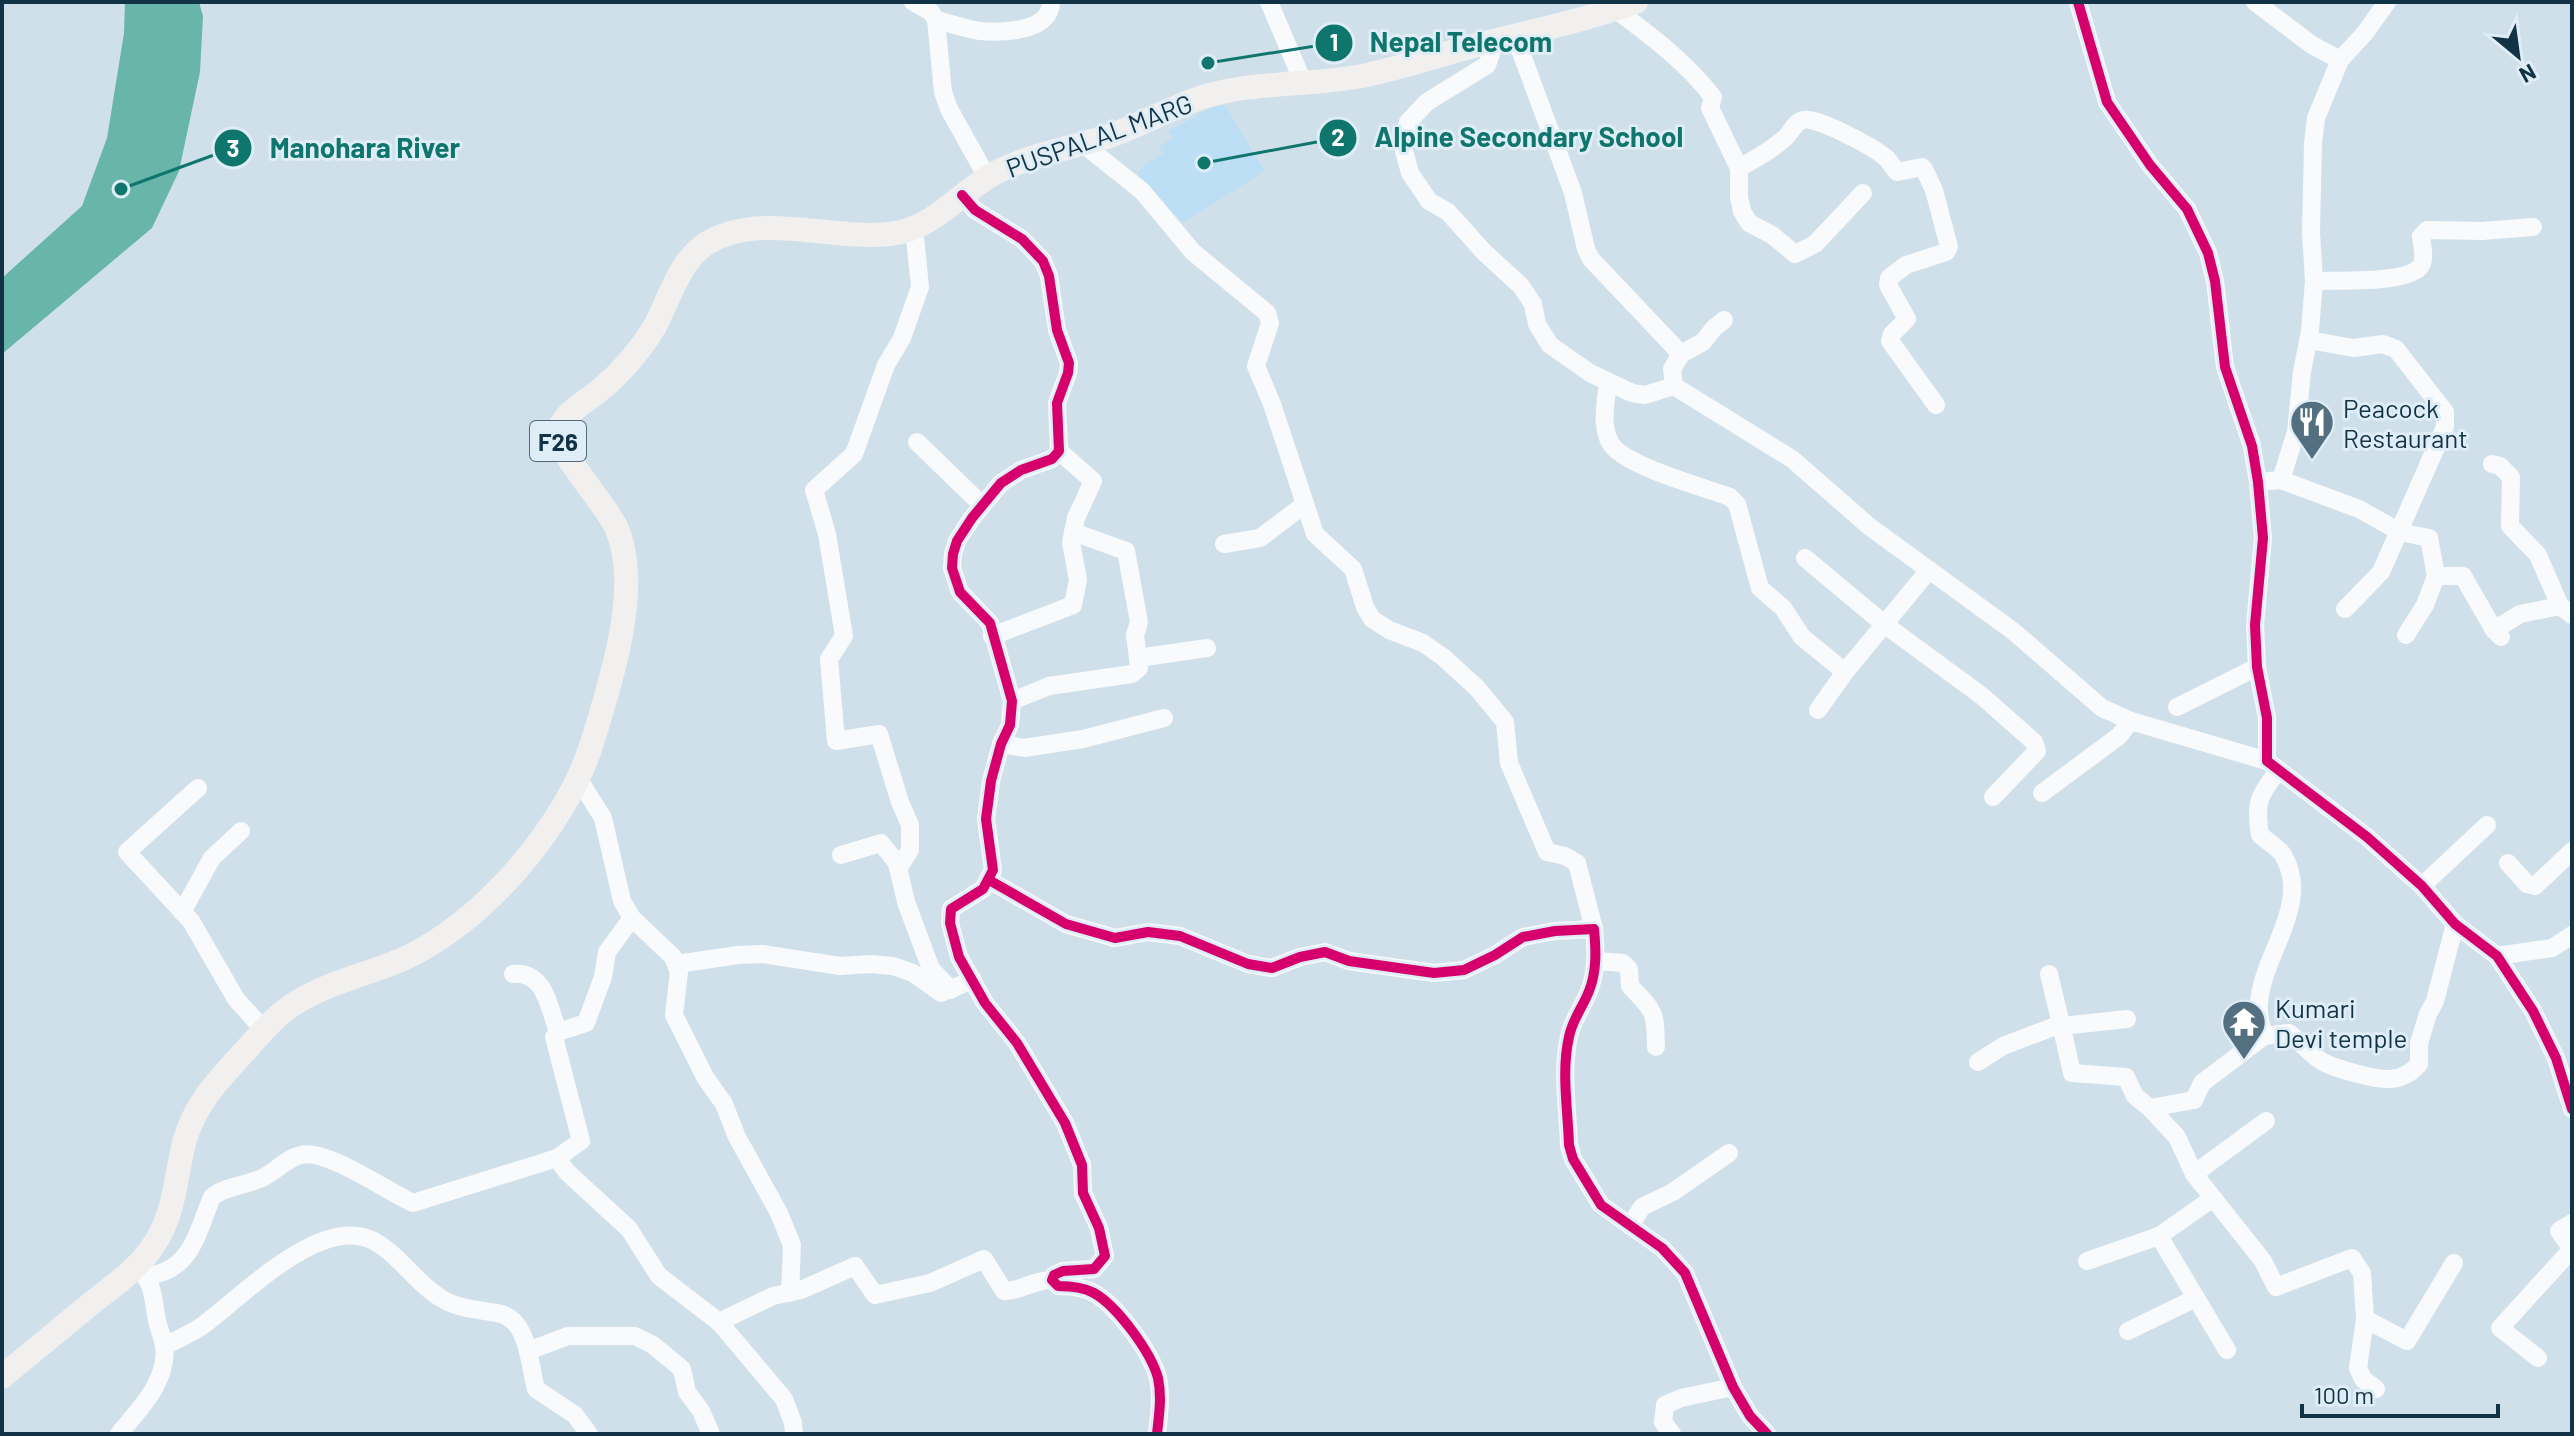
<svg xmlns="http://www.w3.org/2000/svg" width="2574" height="1436" font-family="Barlow,sans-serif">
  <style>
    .built { fill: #bddff5 }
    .water { fill: #68b6aa }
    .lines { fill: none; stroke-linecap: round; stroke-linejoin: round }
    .minor { stroke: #f8fafc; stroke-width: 18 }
    .major { stroke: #f1f0ef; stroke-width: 24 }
    .cycleway-casing { stroke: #dfedf7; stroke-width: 15 }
    .cycleway { stroke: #d6006c; stroke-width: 10 }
    .labels { text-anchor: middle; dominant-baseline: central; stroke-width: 6; stroke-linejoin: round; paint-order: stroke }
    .shield { fill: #dfedf7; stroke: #506b7b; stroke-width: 2 }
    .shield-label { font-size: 24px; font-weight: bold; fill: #123346 }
    .street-label { font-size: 26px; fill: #123346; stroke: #dfedf7 }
    .poi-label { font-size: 26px; fill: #123346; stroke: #dfedf7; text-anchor: start }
    .leader { fill: none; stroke: #0f766e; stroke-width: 3 }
    .callout-dot { fill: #0f766e; stroke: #dfedf7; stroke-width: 3 }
    .mark-label { font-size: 24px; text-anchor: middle; font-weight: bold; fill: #fff }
    .callout-label { font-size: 28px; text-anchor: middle; font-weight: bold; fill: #0f766e; stroke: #dfedf7; stroke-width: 6; stroke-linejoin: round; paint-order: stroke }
  </style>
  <rect width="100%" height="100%" fill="#d0e0eb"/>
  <path class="built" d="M1225 105 1265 171 1183 223 1137 174 1145 164 1163 154 1159 147 1172 138 1168 131 1211 108Z"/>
  <path class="water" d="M125 2H199L203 16 200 72 179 171 152 228 2 354V278L82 206 107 138 124 33Z"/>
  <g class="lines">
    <g class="minor">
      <path d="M913 2 931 12 936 20 943 92 949 109 987 177"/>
      <path d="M1269 2 1303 82"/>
      <path d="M1612 2 1615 9C1651 36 1685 61 1713 97L1710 108 1739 168V197L1742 211 1749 223 1772 235 1795 254 1815 244 1863 193"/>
      <path d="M2078 2 2107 102 2150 165 2187 209 2208 253 2215 281 2225 367 2252 446 2258 482 2263 538 2255 625 2257 667 2267 718V761L2367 837 2422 886 2455 924 2497 956 2533 1011 2556 1058 2572 1109"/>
      <path d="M2255 2 2312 45 2340 60"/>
      <path d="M936 20C950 23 965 29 980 31 1002 33 1051 32 1051 2"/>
      <path d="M1515 36 1573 193 1586 249 1591 259 1681 354 1672 369 1674 386 1792 459 1870 527 2013 631 2102 708 2131 721 2267 761"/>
      <path d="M1487 42 1491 54 1487 65 1427 102 1408 122 1402 143 1410 173 1429 201 1448 212 1484 252 1521 286 1533 304 1537 324 1550 345 1590 373 1632 393 1645 395 1674 386"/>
      <path d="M1083 144 1142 191 1193 252 1267 313 1270 323 1256 366 1272 404 1315 534 1353 569 1365 607 1372 619 1389 630 1423 643 1443 657 1477 688 1505 722 1509 763 1547 852 1565 856 1577 863 1594 929"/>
      <path d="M1739 168C1755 159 1772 150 1786 137 1791 132 1795 122 1803 120 1816 116 1875 148 1886 158 1890 161 1893 168 1897 172L1922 167 1924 169 1934 190 1949 247 1946 252 1906 265 1889 278 1888 285 1907 319 1892 334 1890 341 1936 405"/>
      <path d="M962 195 975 210 1022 239 1043 261 1049 276 1057 330 1069 363 1068 373 1057 403 1059 451 1052 459 1021 470 1001 483 972 518 957 541 953 554 952 568 960 592 990 623 1012 701 1010 725 1001 744 991 781 986 819 993 870 983 889 951 909 950 923 959 957 985 1003 1017 1043 1065 1123 1082 1165 1083 1193 1099 1228 1105 1256 1094 1269 1063 1271 1054 1275 1052 1280 1058 1286C1071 1286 1083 1287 1094 1293 1117 1306 1151 1352 1158 1378 1162 1397 1159 1415 1157 1434"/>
      <path d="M2314 281C2336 280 2405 284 2420 267 2426 260 2422 245 2421 236L2427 230 2482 231 2533 227"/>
      <path d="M2309 340 2353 348 2383 344 2396 349 2445 412V427L2381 572 2345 609"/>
      <path d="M1681 354 1703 342 1714 328 1724 320"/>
      <path d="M1608 382C1606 402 1600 426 1611 444 1625 466 1703 487 1730 497L1737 504 1760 588 1783 608 1802 637 1845 672 1929 570"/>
      <path d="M917 442 982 505"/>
      <path d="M2492 464 2500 466 2511 477 2510 526 2538 555 2560 606 2572 615"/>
      <path d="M2281 480 2296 432 2302 372 2310 331 2314 281 2311 232 2313 143 2316 118 2340 60 2365 33 2387 2"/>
      <path d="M2269 481 2281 480 2359 509 2400 532 2429 538 2436 576H2463L2494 630 2501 637"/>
      <path d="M1073 532 1126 551 1139 622 1135 635 1138 658"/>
      <path d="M1224 544 1260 538 1305 504"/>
      <path d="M1805 558 1884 624 1982 696 2034 742 2037 751 1993 797"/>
      <path d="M2494 630 2520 614 2560 606"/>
      <path d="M2406 635 2425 605 2436 576"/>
      <path d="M992 636 1073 605 1078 580 1071 542 1076 518 1093 481 1059 451"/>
      <path d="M1012 701 1049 686 1132 674 1139 668 1138 658 1207 648"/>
      <path d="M2177 707 2257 667"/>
      <path d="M1818 710 1845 672"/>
      <path d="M1001 744 1024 748 1083 739 1164 718"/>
      <path d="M579 780 603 818 622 901 632 918 673 957 679 972 674 1015 705 1077 724 1104 737 1137 779 1213 792 1245 790 1293"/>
      <path d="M198 788 127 852 191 921 236 999 264 1030"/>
      <path d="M2042 793 2119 736 2131 721"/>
      <path d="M841 855 881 843 897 863 906 902 931 969 951 990"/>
      <path d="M2508 863 2527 884 2535 886 2572 851"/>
      <path d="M898 869 910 850V825L900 802 879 734 836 741 829 659 844 636 827 534 814 490 854 454 886 365 902 338 920 287 914 227"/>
      <path d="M989 880 1066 924 1115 938 1148 932 1180 936 1248 964 1272 968 1300 957 1325 952 1349 961 1434 973 1464 970 1495 955 1523 937 1555 931 1594 929C1596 950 1597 971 1589 991 1583 1007 1572 1020 1569 1037 1561 1071 1568 1110 1569 1145L1573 1159 1601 1205 1662 1248 1685 1273 1733 1387 1750 1416 1767 1434"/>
      <path d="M2422 886 2487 825"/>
      <path d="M182 912 212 858 241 831"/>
      <path d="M2497 956 2552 948 2572 935"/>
      <path d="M1596 961 1623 963 1629 969 1630 986C1655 1012 1655 1010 1656 1047"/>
      <path d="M677 964 738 955 762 954 840 966 870 964 893 966 913 973 941 993 973 980"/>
      <path d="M513 974C545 971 549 1007 558 1032L586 1023 603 977 607 952 632 918"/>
      <path d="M2049 974 2061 1024"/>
      <path d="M2062 1026 2127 1019"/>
      <path d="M2264 1036C2261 1026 2258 1015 2259 1005 2260 957 2313 904 2283 855 2279 848 2267 841 2260 835 2255 804 2258 796 2278 771"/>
      <path d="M1978 1062 2003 1046 2061 1024 2072 1073 2126 1077 2135 1096 2150 1108 2177 1137 2194 1174 2263 1261 2276 1287 2352 1258 2362 1273 2365 1319 2358 1368 2363 1379 2376 1389"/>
      <path d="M2150 1108 2194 1100 2202 1083 2264 1036 2289 1033C2301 1042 2310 1055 2323 1062 2336 1069 2376 1080 2391 1079 2403 1078 2412 1072 2419 1064V1043L2428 1014 2435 1001 2455 924"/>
      <path d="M557 1158 581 1141 554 1037 558 1032"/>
      <path d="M2194 1174 2266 1121"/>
      <path d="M1630 1226 1642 1207 1673 1192 1729 1153"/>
      <path d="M2159 1236 2227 1350"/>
      <path d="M2087 1261 2159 1236 2213 1198"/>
      <path d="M146 1276C191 1272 197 1233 212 1197 226 1185 248 1186 264 1177 276 1171 287 1158 301 1155 326 1148 388 1192 413 1203L557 1158 567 1172 629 1229 659 1276 719 1322 784 1399 793 1423 794 1434"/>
      <path d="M2365 1319 2407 1341 2454 1263"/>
      <path d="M719 1322 773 1296 801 1290 855 1266 875 1295 930 1283 984 1259 1004 1291C1019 1292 1032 1280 1052 1280"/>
      <path d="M2128 1331 2196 1298"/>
      <path d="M164 1346C177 1340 190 1334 202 1326 242 1297 321 1213 374 1241 401 1256 417 1285 444 1300 460 1309 479 1310 497 1313 529 1318 529 1364 536 1389L575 1415 589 1434"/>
      <path d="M528 1351 568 1336H635L653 1345 682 1369 687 1392 701 1411 711 1434"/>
      <path d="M2538 1358 2500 1328 2572 1249 2559 1231 2572 1223"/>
      <path d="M119 1434C139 1409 169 1381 164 1345 162 1335 157 1325 156 1315 153 1297 153 1280 137 1269"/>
      <path d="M1672 1434 1663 1422 1665 1405 1681 1398 1733 1387"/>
    </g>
    <path class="major" d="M2 1377C31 1353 59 1330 88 1306 113 1286 142 1267 158 1238 175 1209 176 1175 184 1143 194 1105 218 1080 244 1052 255 1040 266 1027 278 1016 312 986 360 977 401 960 481 925 566 827 592 743 610 684 643 586 616 527 606 505 557 451 558 434 560 415 585 402 599 391 622 372 640 351 655 326 670 298 679 261 707 243 764 209 841 245 901 232 937 224 963 190 995 173 1031 154 1073 148 1112 135 1143 124 1172 107 1203 97 1255 81 1309 86 1362 76 1402 68 1441 54 1481 44 1533 31 1586 20 1636 2"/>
    <g class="cycleway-casing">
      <g id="cycleway">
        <path d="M2078 2 2107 102 2150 165 2187 209 2208 253 2215 281 2225 367 2252 446 2258 482 2263 538 2255 625 2257 667 2267 718V761L2367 837 2422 886 2455 924 2497 956 2533 1011 2556 1058 2572 1109"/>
        <path d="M962 195 975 210 1022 239 1043 261 1049 276 1057 330 1069 363 1068 373 1057 403 1059 451 1052 459 1021 470 1001 483 972 518 957 541 953 554 952 568 960 592 990 623 1012 701 1010 725 1001 744 991 781 986 819 993 870 983 889 951 909 950 923 959 957 985 1003 1017 1043 1065 1123 1082 1165 1083 1193 1099 1228 1105 1256 1094 1269 1063 1271 1054 1275 1052 1280 1058 1286C1071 1286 1083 1287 1094 1293 1117 1306 1151 1352 1158 1378 1162 1397 1159 1415 1157 1434"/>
        <path d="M989 880 1066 924 1115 938 1148 932 1180 936 1248 964 1272 968 1300 957 1325 952 1349 961 1434 973 1464 970 1495 955 1523 937 1555 931 1594 929C1596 950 1597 971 1589 991 1583 1007 1572 1020 1569 1037 1561 1071 1568 1110 1569 1145L1573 1159 1601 1205 1662 1248 1685 1273 1733 1387 1750 1416 1767 1434"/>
      </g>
    </g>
    <use href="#cycleway" class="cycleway"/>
  </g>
  <defs>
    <g id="restaurant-pin" transform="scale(2.3)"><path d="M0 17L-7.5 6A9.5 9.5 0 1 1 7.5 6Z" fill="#547080" stroke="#dfedf7"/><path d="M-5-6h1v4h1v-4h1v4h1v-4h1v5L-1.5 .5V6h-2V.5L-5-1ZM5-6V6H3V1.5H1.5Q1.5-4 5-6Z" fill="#fff"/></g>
    <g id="temple-pin" transform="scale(2.3)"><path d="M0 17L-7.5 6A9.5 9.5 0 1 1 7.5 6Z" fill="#547080" stroke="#dfedf7"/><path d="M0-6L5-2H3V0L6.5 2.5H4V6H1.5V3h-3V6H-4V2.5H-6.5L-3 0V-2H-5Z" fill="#fff"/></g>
  </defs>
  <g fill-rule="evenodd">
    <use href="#restaurant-pin" x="2312" y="422"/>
    <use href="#temple-pin" x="2244" y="1022"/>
  </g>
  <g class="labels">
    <rect class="shield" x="530" y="421" width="56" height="40" rx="6"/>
    <g class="shield-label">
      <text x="558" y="441">F26</text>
    </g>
    <g class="street-label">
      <text transform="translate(1099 135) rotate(-20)">PUSPALAL MARG</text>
    </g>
    <g class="poi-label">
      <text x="2343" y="407">Peacock<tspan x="2343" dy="30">Restaurant</tspan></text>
      <text x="2275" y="1007">Kumari<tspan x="2275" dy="30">Devi temple</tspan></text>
    </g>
  </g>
  <path class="leader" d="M1208 63L1334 43M1204 163L1338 138M121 189L233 148"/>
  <g class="callout-dot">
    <circle cx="1208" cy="63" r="8"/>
    <circle cx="1204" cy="163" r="8"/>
    <circle cx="121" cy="189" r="8"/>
    <circle cx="1334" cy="43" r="20"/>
    <circle cx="1338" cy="138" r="20"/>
    <circle cx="233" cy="148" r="20"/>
  </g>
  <g class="mark-label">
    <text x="1334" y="51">1</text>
    <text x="1338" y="146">2</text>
    <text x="233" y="157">3</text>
  </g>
  <g class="callout-label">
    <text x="1461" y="52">Nepal Telecom</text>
    <text x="1529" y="147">Alpine Secondary School</text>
    <text x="365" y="158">Manohara River</text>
  </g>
  <rect width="2574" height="1436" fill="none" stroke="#123346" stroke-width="8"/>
  <g transform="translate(2518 56) rotate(151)" stroke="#dfedf7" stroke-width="6" paint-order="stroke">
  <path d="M0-6L14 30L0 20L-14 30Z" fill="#123346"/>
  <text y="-12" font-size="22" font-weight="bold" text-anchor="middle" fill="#123346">N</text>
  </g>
  <path d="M2302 1404v12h196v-12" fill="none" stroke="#123346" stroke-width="4"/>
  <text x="2314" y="1404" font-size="24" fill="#123346" stroke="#dfedf7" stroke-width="6" paint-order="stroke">100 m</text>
</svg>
